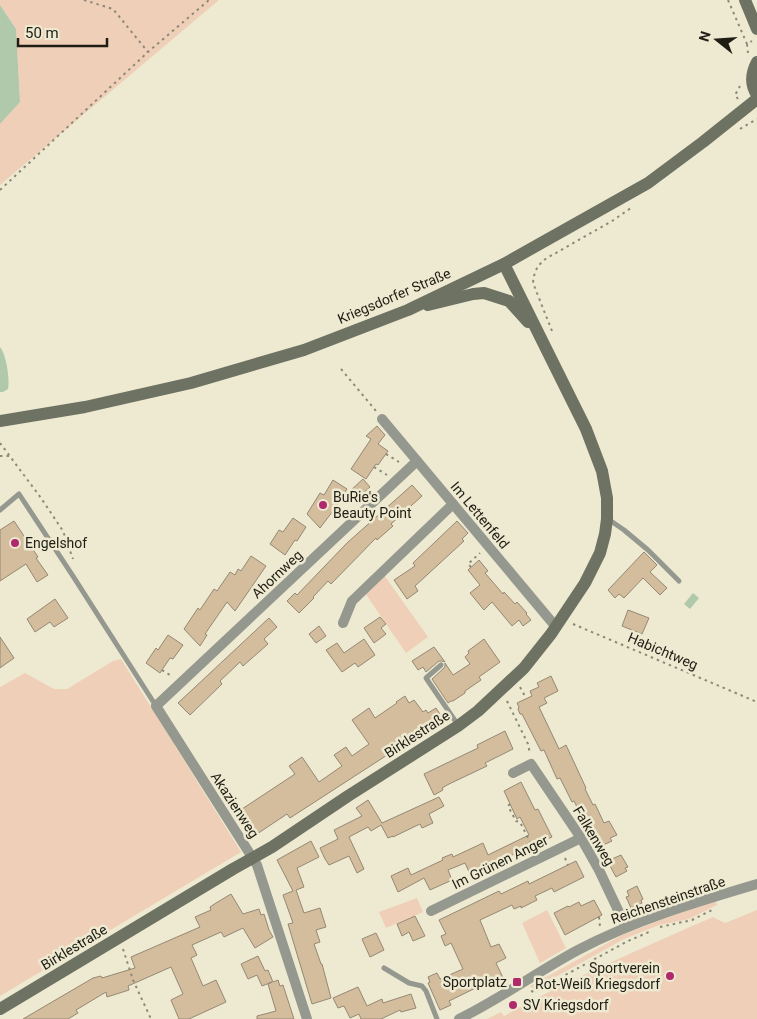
<svg xmlns="http://www.w3.org/2000/svg" width="757" height="1019" font-family="Roboto,sans-serif">
  <style>
    .green { fill: #efcfb8 }
    .water { fill: #afc9aa }
    .building { fill: #d3bd9d; stroke: #958874 }
    .lines { fill: none; stroke-linecap: round; stroke-linejoin: round }
    .path { stroke: #8c8977; stroke-width: 2; stroke-dasharray: 2.5 4; stroke-linecap: butt }
    .lane { stroke: #95988e; stroke-width: 5 }
    .street { stroke: #95988e; stroke-width: 10 }
    .secondary { stroke: #6e7263; stroke-width: 12 }
    .poi-dot { fill: #b0296d; stroke: #eeead1; stroke-width: 2 }
    .labels { text-anchor: middle; dominant-baseline: central; stroke-width: 5; stroke-linejoin: round; paint-order: stroke }
    .street-label { font-size: 14px; fill: #1f1d14; stroke: #eeead1 }
    .poi-label { font-size: 14px; fill: #1f1d14; stroke: #eeead1; text-anchor: start }
  </style>
  <rect width="100%" height="100%" fill="#eeead1"/>
  <g class="green">
    <path d="M0 0H219L0 185V124L20 102 16 29 0 5Z"/>
    <path d="M384 575 428 637 406 653 365 593Z"/>
    <path d="M121 659 241 852 0 996V687L25 673 54 689H67L113 661Z"/>
    <path d="M417 898 423 912 386 928 379 912Z"/>
    <path d="M715 901 716 902 717 905 689 919 659 925 624 939 534 989 530 986 622 935 668 917Z"/>
    <path d="M547 910 566 948 540 963 522 923Z"/>
    <path d="M757 910V1019H487L501 1012 504 1016C571 978 643 948 713 917L725 923Z"/>
  </g>
  <g class="water">
    <path d="M0 5 16 29 20 102 0 124Z"/>
    <path d="M0 347C6 354 10 379 8 389L3 392H0Z"/>
    <path d="M693 593 699 598 690 609 684 604Z"/>
  </g>
  <g class="building">
    <path d="M377 426 385 435 378 444 388 451 378 465 376 464 366 479 351 469 371 439 366 436Z"/>
    <path d="M363 479 370 487 359 497 351 490Z"/>
    <path d="M333 480 347 489 336 507 320 528 307 514 320 493 324 495Z"/>
    <path d="M412 485 422 496 391 524 393 526 377 540 376 538 331 584 328 581 313 597 314 598 299 613 287 601 295 593 297 595 347 543Z"/>
    <path d="M293 518 306 527 297 541 295 540 285 555 270 544 279 530 283 532Z"/>
    <path d="M14 521 38 557 36 558 48 575 37 582 26 564 0 581V530Z"/>
    <path d="M457 521 468 533 462 539 464 541 415 586 418 591 407 599 394 580 415 566 413 563Z"/>
    <path d="M644 552 657 565 650 572 667 588 660 595 643 578 624 598 619 594 615 598 608 590Z"/>
    <path d="M251 556 266 566 235 611 227 602 205 634 207 635 200 646 184 629 198 608 200 610 214 589 217 591 230 572 235 575 238 569 241 571Z"/>
    <path d="M479 560 488 571 485 573 503 594 504 592 515 604 517 602 527 613 526 614 531 620 523 626 519 620 512 626 492 602 484 610 470 593 480 585 468 570Z"/>
    <path d="M55 599 68 618 54 627 50 622 35 632 27 619Z"/>
    <path d="M628 610 649 618 642 634 622 626Z"/>
    <path d="M380 617 386 624 381 628 386 634 374 643 364 628Z"/>
    <path d="M269 618 277 627 264 639 268 644 243 666 240 662 220 681 222 684 190 715 178 703Z"/>
    <path d="M319 626 326 636 316 643 309 634Z"/>
    <path d="M168 635 183 645 173 659 170 658 160 673 146 663 156 648 158 650Z"/>
    <path d="M0 637 14 658 0 668Z"/>
    <path d="M364 639 375 655 358 667 355 663 342 672 326 650 337 643 344 653Z"/>
    <path d="M484 639 500 662 479 677 481 680 465 691V693L453 701H451L448 703 432 679 444 668 445 666V663L453 675 470 664 465 657 469 653 468 651Z"/>
    <path d="M434 647 445 662 442 661H439L426 672 423 667 418 670 412 661Z"/>
    <path d="M551 676 558 691 544 698 547 703 539 707 559 749 566 745 586 788 585 789 593 805 595 804 604 823 609 821 617 835 610 838 612 841 599 847 588 822 585 823 574 801 572 802 560 778 557 779 544 750 541 751 522 714H520L518 709 519 707 517 703 532 696 530 691 539 687 537 683Z"/>
    <path d="M405 696 409 703 414 700 423 712 426 710 428 713 436 708 443 719 396 751 395 750 290 818 287 814 254 836 246 823 250 821 242 809 295 774 289 766 302 757 319 782 342 766 334 755 346 747 352 756 369 744 352 720 369 708 375 718 397 703 396 702Z"/>
    <path d="M505 731 513 749 485 763 487 766 449 784 442 788 443 790 434 795 424 774 478 748 477 745Z"/>
    <path d="M521 782 535 810 538 809 552 837 470 874 465 863 448 870 452 880 430 890 424 878 398 892 391 876 408 868 411 875 443 860 442 858 452 854 453 857 483 843 488 855 529 835 520 817 517 819 504 791Z"/>
    <path d="M439 797 444 806 429 814 433 823 422 828 420 824 393 837V836L388 838 381 825 371 831 368 827 349 837 364 869 357 873 349 856 329 865 325 859 320 848 338 839 334 830 362 816 356 808 368 800 382 823Z"/>
    <path d="M311 841 319 857 297 868 304 887 296 890 304 913 320 908 326 927 316 930 320 942 314 944 321 964H322L331 998 312 1004 288 924 293 923 283 895 293 891 277 860Z"/>
    <path d="M621 855 628 867 625 868 627 871 616 877 610 866 614 864 612 859Z"/>
    <path d="M576 861 584 877 554 892 552 888 535 896 537 900 521 908V906L514 909 512 905 480 920 491 947 499 944 506 958 496 963 505 982 495 987 492 980 449 1001 451 1005 440 1010 428 983 430 982 428 977 437 973 440 979 463 969 451 943 445 946 441 936 446 934 439 920 499 891 501 894 528 881 529 884Z"/>
    <path d="M637 886 643 899 641 900 642 903 631 908 626 897 629 896 627 891Z"/>
    <path d="M231 894 243 914 259 909 261 915 264 914 269 930 273 937 255 948 243 928 224 937 221 932 192 945 197 955 191 958 203 986 216 980 226 1002 189 1019H179L171 1000 183 994 171 967 128 986 129 990 107 997 106 992 76 1010 78 1013 68 1019H23L93 978 101 976 102 978 135 968 131 957 200 927 195 917 211 910 210 907 216 903Z"/>
    <path d="M594 900 602 915 565 935 554 913 568 906 569 907 579 902 581 906Z"/>
    <path d="M415 916 425 936 413 941 409 932 402 936 397 924Z"/>
    <path d="M376 933 384 950 370 957 362 939Z"/>
    <path d="M258 956 265 971 268 970 273 982 278 980 280 986 283 985 294 1019H257V1016L276 1011 268 984 272 982 262 986 257 975 248 979 241 964Z"/>
    <path d="M358 987 367 1006 382 999 383 1003 411 994 416 1008 401 1012 400 1010 381 1019H361L359 1014 350 1018 344 1006 338 1008 333 998Z"/>
  </g>
  <g class="lines">
    <g class="path">
      <path d="M84 0 113 9 148 52"/>
      <path d="M728 0 747 44"/>
      <path d="M748 53 747 44 752 41"/>
      <path d="M738 99 735 95 740 86"/>
      <path d="M740 129 757 119"/>
      <path d="M0 190 148 52 209 0"/>
      <path d="M552 331 533 283C534 271 538 264 547 258L612 221 631 208"/>
      <path d="M341 369 376 411"/>
      <path d="M0 443 41 498 63 531 73 559"/>
      <path d="M386 454 399 462"/>
      <path d="M0 456H9"/>
      <path d="M374 467 387 475"/>
      <path d="M471 567 468 564 480 553"/>
      <path d="M573 624 757 702"/>
      <path d="M162 670 173 677"/>
      <path d="M520 687 526 698"/>
      <path d="M507 701 528 744 530 754"/>
      <path d="M510 804 508 806 516 821 520 822 533 848"/>
      <path d="M565 858 568 865"/>
      <path d="M599 917 600 927"/>
      <path d="M660 927 692 920 712 910"/>
      <path d="M123 949 133 980 151 1019"/>
      <path d="M531 991 534 992 628 941 649 932"/>
    </g>
    <g class="lane">
      <path d="M0 510 19 494 73 576 156 706"/>
      <path d="M608 519 624 530 648 550 679 581"/>
      <path d="M441 665 426 678 458 725"/>
      <path d="M384 968 409 983 422 986 426 991 437 1019"/>
    </g>
    <g class="street">
      <path d="M382 419 556 627"/>
      <path d="M343 623 352 601 453 504"/>
      <path d="M513 773 531 764 581 838 599 870 626 927"/>
      <path d="M431 911 581 838"/>
      <path d="M307 1019 257 865 156 706 417 461"/>
      <path d="M459 1019C500 999 537 972 578 950 635 920 696 902 757 884"/>
    </g>
    <g class="secondary">
      <path d="M745 0 757 29"/>
      <path d="M757 62C751 73 750 84 757 95"/>
      <path d="M428 305 473 294 484 293 509 301 528 322"/>
      <path d="M0 421 85 407 191 383 304 350 408 310 504 264 648 183 703 142 757 99"/>
      <path d="M0 1009 233 869 272 847 348 796 458 726 478 711 524 668 551 634 585 583 600 553 605 534 607 519V498L602 471 586 429 504 264"/>
    </g>
  </g>
  <g class="poi-dot">
    <circle cx="323" cy="505" r="5"/>
    <circle cx="15" cy="543" r="5"/>
    <circle cx="670" cy="976" r="5"/>
    <rect x="512" y="977" width="10" height="10" rx="2.5"/>
    <circle cx="513" cy="1005" r="5"/>
  </g>
  <g class="labels">
    <g class="street-label">
      <text transform="translate(394 296) rotate(-23)">Kriegsdorfer Straße</text>
      <text transform="translate(480 515) rotate(50)">Im Lettenfeld</text>
      <text transform="translate(277 574) rotate(-43)">Ahornweg</text>
      <text transform="translate(663 651) rotate(23)">Habichtweg</text>
      <text transform="translate(417 734) rotate(-33)">Birklestraße</text>
      <text transform="translate(235 805) rotate(57)">Akazienweg</text>
      <text transform="translate(594 836) rotate(59)">Falkenweg</text>
      <text transform="translate(500 862) rotate(-26)">Im Grünen Anger</text>
      <text transform="translate(668 900) rotate(-19)">Reichensteinstraße</text>
      <text transform="translate(74 947) rotate(-31)">Birklestraße</text>
    </g>
    <g class="poi-label">
      <text x="333" y="497">BuRie's<tspan x="333" dy="16">Beauty Point</tspan></text>
      <text x="25" y="543">Engelshof</text>
      <text x="660" y="968" text-anchor="end">Sportverein<tspan x="660" dy="16">Rot-Weiß Kriegsdorf</tspan></text>
      <text x="507" y="982" text-anchor="end">Sportplatz</text>
      <text x="523" y="1005">SV Kriegsdorf</text>
    </g>
  </g>
  <g transform="translate(717 40) rotate(287)" stroke="#eeead1" stroke-width="4" paint-order="stroke">
  <path d="M0-4L9 19L0 12L-9 19Z" fill="#1f1d14"/>
  <text y="-8" font-size="14" font-weight="bold" text-anchor="middle" fill="#1f1d14">N</text>
  </g>
  <path d="M18 38v8h89v-8" fill="none" stroke="#1f1d14" stroke-width="2.5"/>
  <text x="25" y="38" font-size="15" fill="#1f1d14" stroke="#eeead1" stroke-width="4" paint-order="stroke">50 m</text>
</svg>
